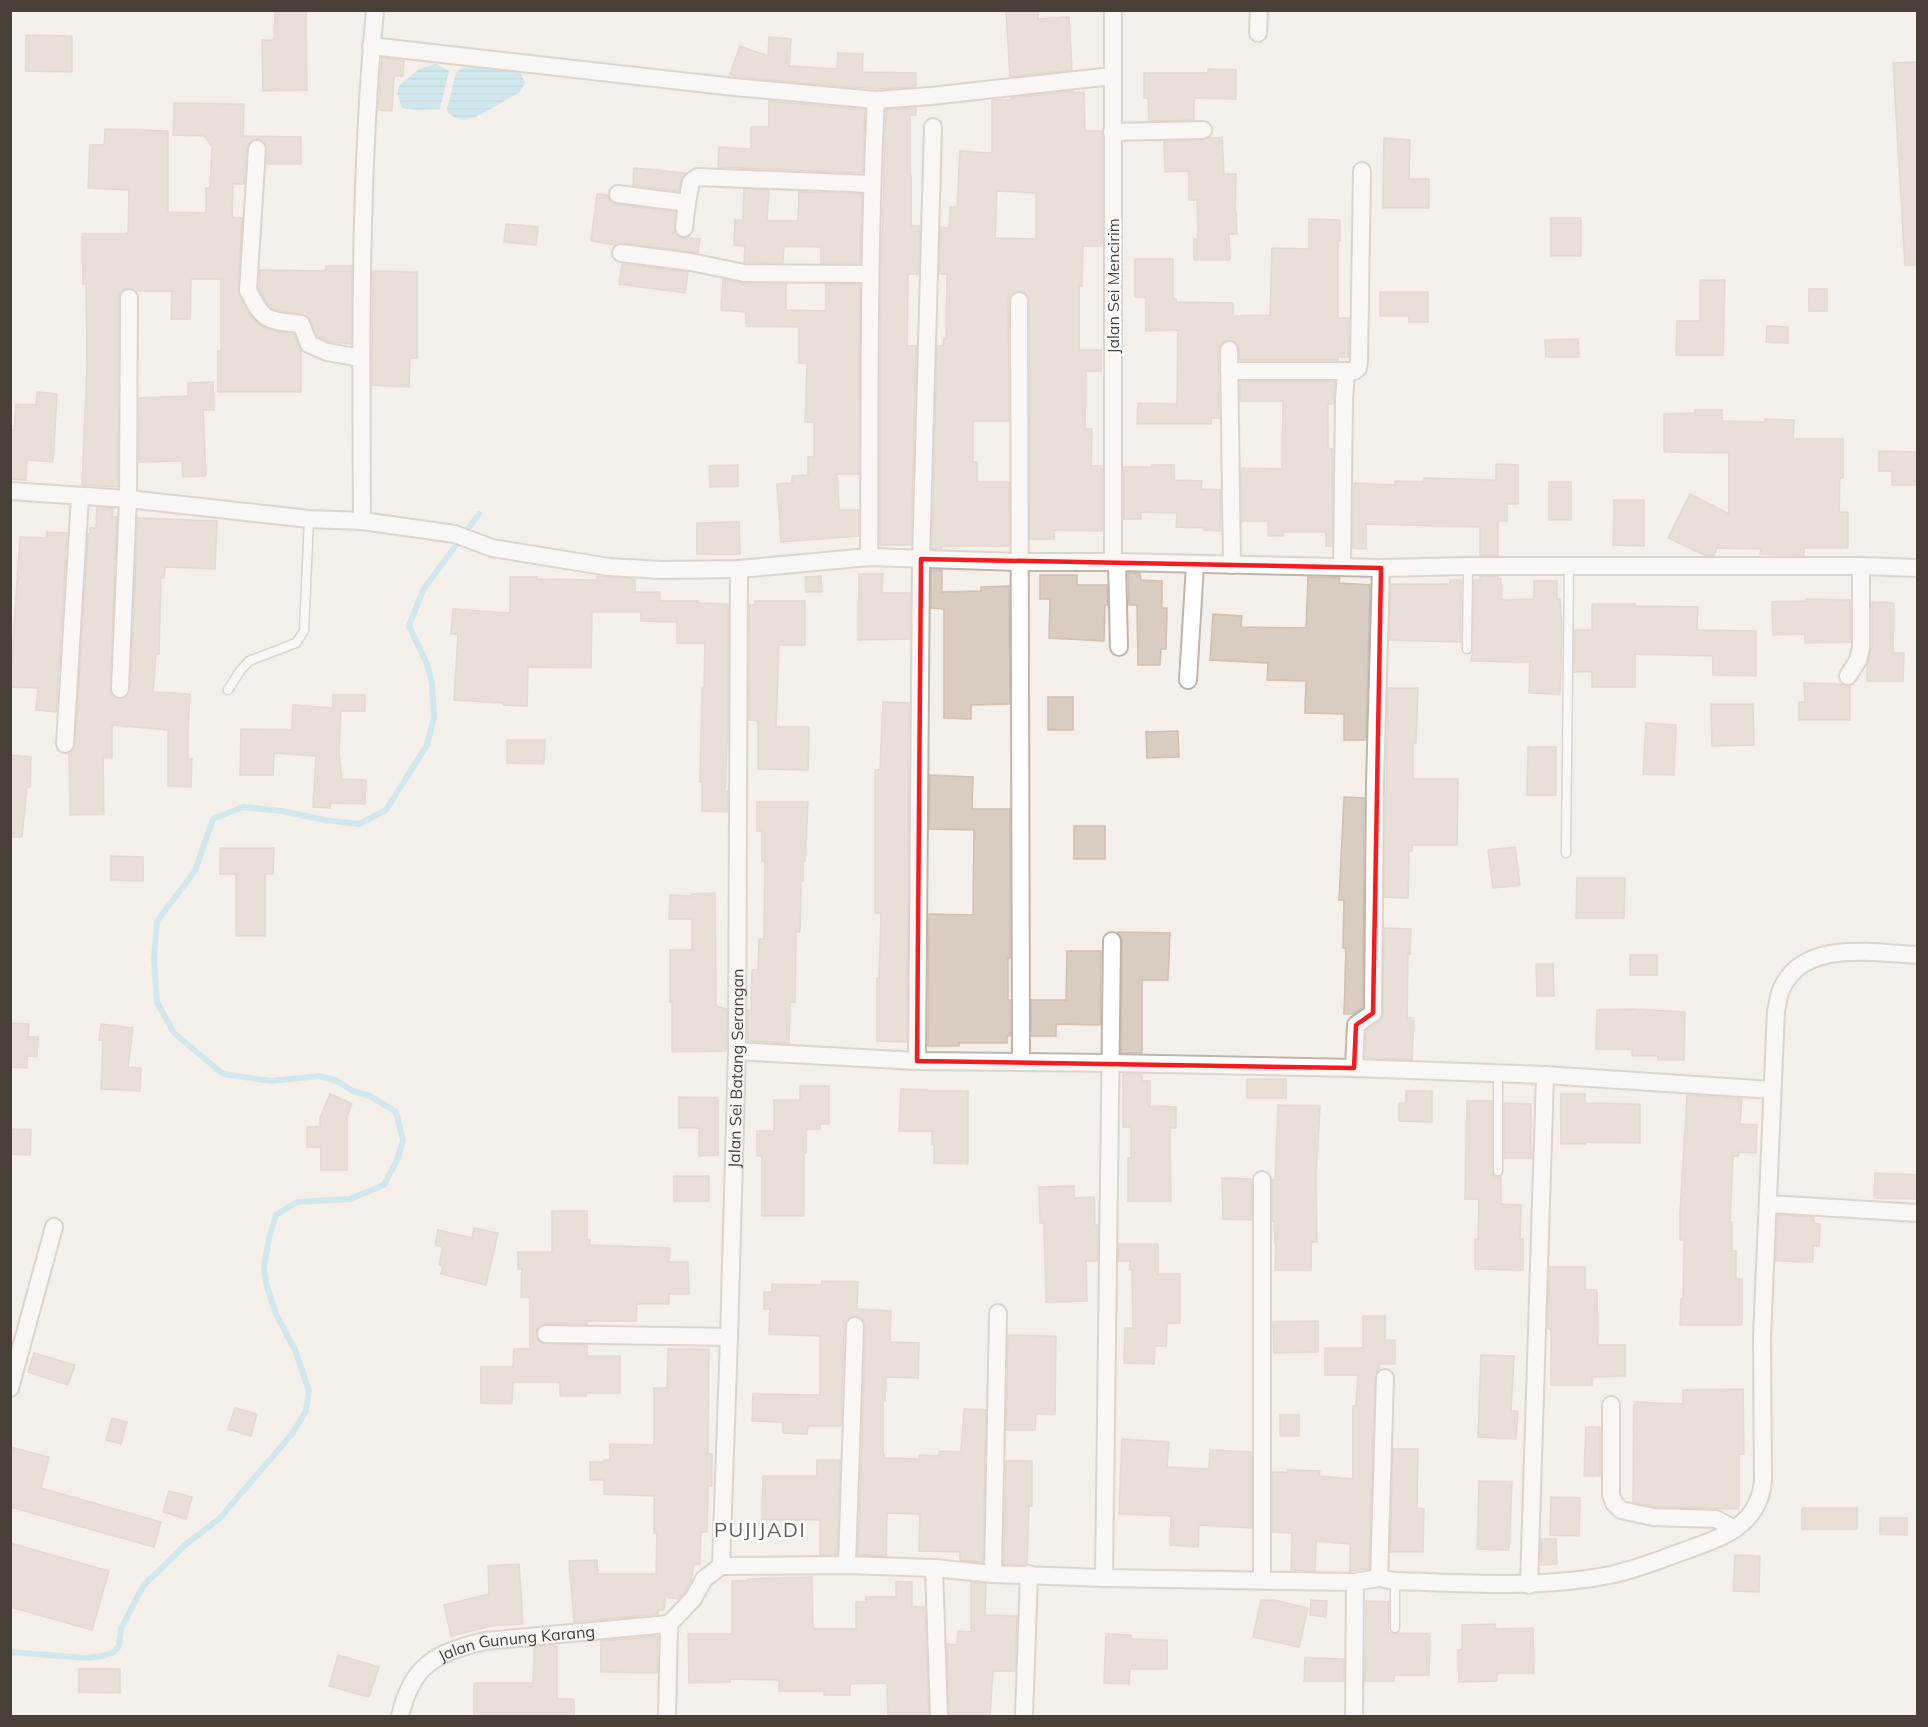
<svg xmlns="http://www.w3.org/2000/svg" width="1928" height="1727" font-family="Mulish,sans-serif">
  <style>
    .water { fill: url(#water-rules) }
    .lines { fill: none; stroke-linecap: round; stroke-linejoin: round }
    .stream { stroke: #a5dff1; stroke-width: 6 }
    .building { fill: #d9ccc1; stroke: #d1bfb1; stroke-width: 1.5; fill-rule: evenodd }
    .service-casing { stroke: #c0b5ab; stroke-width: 11 }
    .minor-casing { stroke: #c0b5ab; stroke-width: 20 }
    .service { stroke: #fff; stroke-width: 8 }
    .minor { stroke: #fff; stroke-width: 16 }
    .marked { fill: none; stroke: #fa1a1e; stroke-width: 4.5; stroke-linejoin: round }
    .labels { text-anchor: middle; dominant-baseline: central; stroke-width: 5; stroke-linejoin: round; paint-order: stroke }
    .street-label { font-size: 16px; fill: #483f37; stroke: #fff }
    .quarter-label { font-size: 20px; letter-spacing: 1.5px; fill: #6b5a4e; stroke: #fff }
  </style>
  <defs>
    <pattern id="water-rules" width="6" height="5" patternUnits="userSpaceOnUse" patternTransform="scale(1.5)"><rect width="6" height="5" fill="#a5dff1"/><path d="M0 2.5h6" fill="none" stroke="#90c0cf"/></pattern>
  </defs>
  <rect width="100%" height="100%" fill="#f4efe9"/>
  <g class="water">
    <path d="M436 64 449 71 440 109 419 110 402 108 397 93 399 86 419 69Z"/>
    <path d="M496 66 517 67 525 82 520 92 478 116 464 120 456 118 448 113 447 109 456 73 462 68Z"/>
  </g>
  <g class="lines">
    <path class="stream" d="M10 1652 86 1658 103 1656 114 1652 119 1646 121 1629 143 1586 185 1545 219 1519 292 1434 306 1411 309 1391 295 1350 276 1314 266 1283 264 1267 269 1238 276 1215 297 1202 350 1199 384 1185 397 1160 403 1141 396 1112 370 1096 353 1091 335 1080 319 1076 271 1081 223 1074 174 1033 157 1002 154 959 157 921 195 871 213 819 243 807 282 811 324 820 359 824 386 810 427 745 434 717 432 683 427 664 409 626 423 590 479 514"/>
  </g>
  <g class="building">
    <path d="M275 10H306L307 90 263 91 262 40H274Z"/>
    <path d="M1006 10H1038V19L1069 17 1072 70 1010 77Z"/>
    <path d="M26 35 72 36V72L26 71Z"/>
    <path d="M769 37 791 39 789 66 837 69 838 53 863 54 862 72 916 73V87L876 89 737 77 730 74 740 46 768 56Z"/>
    <path d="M382 58 404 60 403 76H394L392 111 378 110Z"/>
    <path d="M1917 62V265H1905L1893 63Z"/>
    <path d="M1208 69 1236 70V99L1194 98V120L1149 121 1148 98H1144V73H1208Z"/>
    <path d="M1073 91V93L1084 92 1085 131H1102V246H1083L1082 286H1079V350H1101V371H1086L1085 429H1092L1091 466H1102V531L1054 530V539H1030L1029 301 1025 292 1018 291 1010 295 1008 301 1009 421H973V462H977V482H1009V546H941L942 549H932L937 346H943L944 338H946L947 274H939L941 227 949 228 950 207H957L960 151 992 153V100H1011V98ZM997 191 1036 193V239L995 238Z"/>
    <path d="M769 101 865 110 862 173 718 167 719 147 751 149V127H769Z"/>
    <path d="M174 103 244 104 243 136 301 137V164H267L266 144 262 140 257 139 249 143 247 148 244 184H233L232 218H242L238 289 239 295 250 315 261 326 271 330 294 334 301 350V392H218V351H221V279H191L190 319H171L172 291H136L130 288 124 289 120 292 118 298V487L82 485 87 364 86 284H83L82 234H128L129 190 88 188 90 145H104L105 129 168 131V212L206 213V188H210L212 146 204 136 173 135Z"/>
    <path d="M916 108V115H910V176H911V226H920L918 274H908L907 346H916L911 545H880L881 271 886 110Z"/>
    <path d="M1209 138H1222L1224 174H1236L1235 212H1236L1237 234H1229L1230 260H1194V239H1198L1197 200H1189V171L1165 172 1164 141 1203 140Z"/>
    <path d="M1384 138 1410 140 1409 179H1429V208H1383Z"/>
    <path d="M634 168 685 173V174L681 180 679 191 633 185Z"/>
    <path d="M744 189 769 190 767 221H798L799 192 862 194 860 263H821V247L784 246 783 263 744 262 745 246 734 245 735 220H743Z"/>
    <path d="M597 194 608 195 611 202 617 204 675 212V233L682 238 700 239 698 253 622 243 615 245 591 241Z"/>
    <rect x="1551" y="218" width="30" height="38"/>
    <path d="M1309 219 1340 220V241H1338V318H1349V357H1338V360H1240L1238 344 1229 340 1224 341 1220 344 1218 350 1219 418H1211V424H1137L1138 403 1177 404 1178 330 1146 331V297H1135V259H1173V299H1176V302L1233 303V316L1270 315 1272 248 1309 249Z"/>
    <path d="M506 224 538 227 536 245 504 242Z"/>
    <path d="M622 264 688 272 685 293 619 284Z"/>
    <path d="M326 266H352L351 344 330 342 317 336 308 316 273 309 267 303 259 288 260 270 326 271Z"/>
    <path d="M373 271 417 272V358H410L409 387 372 385Z"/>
    <path d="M723 279 744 284H786V310L826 311V284H860L859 474H837L839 510H859V536L781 542 777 484 792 483V476L808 475V457H814V422H805L807 363H799V327L746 326V312L721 310Z"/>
    <path d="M1700 280H1725L1723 355H1676L1677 321H1700Z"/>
    <rect x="1809" y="289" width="18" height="22"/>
    <path d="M1380 292H1428V322H1409V316H1380Z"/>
    <path d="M1767 326 1788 327V343L1766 342Z"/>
    <path d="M1578 339 1579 357H1546L1545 340Z"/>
    <path d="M1240 381H1335L1333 404H1328V448L1333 449 1332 546H1326V532H1283V536H1268V521H1242L1241 468 1282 469 1283 401H1240Z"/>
    <path d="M213 382 214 410H203L206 476 183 477 182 461 139 462V398L188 396V383Z"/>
    <path d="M37 392 57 394 53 462 27 460 26 480 10 479V430H14L16 404 36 405Z"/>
    <path d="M1695 410H1722V421L1765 422V419L1794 420 1793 439H1843V478H1840L1839 512H1848V548H1804V555L1760 554 1761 549 1717 548 1714 555H1704L1668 538 1690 494 1729 514V453L1664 452V414L1695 413Z"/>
    <path d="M1879 451 1917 452V485H1892V471H1879Z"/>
    <path d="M1496 464 1518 465V504H1507V521H1498V555H1480V527L1366 524V549L1353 548 1354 483 1395 485V481L1424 482V478L1496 480Z"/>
    <path d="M738 465V486L710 487 709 466Z"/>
    <path d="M1152 465H1174V480L1202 481 1201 489 1220 490 1221 531 1204 530V528L1176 527 1177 513 1141 512V519H1124V467H1152Z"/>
    <rect x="1549" y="482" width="22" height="38"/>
    <path d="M1614 500H1644V546L1613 545Z"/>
    <path d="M97 507 113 508 112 517H117L110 689 111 694 115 698 120 699 125 698 130 689 138 518 217 521 215 569 165 567 164 578 161 577 159 654H156L153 692 190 694 188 731V759H192L191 787 168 786V730L112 725V758L103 757 104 814 70 815 69 754 73 750 75 745 88 534H90V528H96Z"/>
    <path d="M739 522 740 554H697V523Z"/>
    <path d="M47 532 67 533 56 712 36 710 38 688 10 687 20 537 47 538Z"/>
    <path d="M931 570H942V592L981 591V587L1009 586 1010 704 971 705V719L944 718V609L931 608Z"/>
    <path d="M1128 573H1140L1141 580 1162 581V608H1167L1166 649H1161L1160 665H1138L1137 605H1129Z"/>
    <path d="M859 574H883L882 593H910V639L858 640Z"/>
    <path d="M1040 575H1077V585H1107L1108 605H1105L1104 641 1049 638 1050 599H1040Z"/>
    <path d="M597 576 635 579V592H660V601H698V603L728 604V720L725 791H728L727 812 702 811V782H700L702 688H704L705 643H677V622L641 621V612H592L591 668 528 667 527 706 503 705V703L454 700 458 634H451L453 609 510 613V577H537V579L597 580Z"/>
    <path d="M821 576 822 592H806L805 577Z"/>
    <path d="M1480 576H1498V579H1501L1502 600 1534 599V581H1557V599H1560L1562 630 1560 694 1529 693 1530 662 1471 661 1473 649 1474 580H1480Z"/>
    <path d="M1308 577 1340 578 1339 583 1370 585 1366 740H1344V714L1305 713 1306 681 1267 680 1268 663 1210 660 1213 614 1242 616 1241 627 1306 628Z"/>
    <path d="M1450 580H1461V642L1389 640 1391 584H1450Z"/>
    <path d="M1806 599 1850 600 1851 642 1805 643V634L1773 635 1772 602 1806 601Z"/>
    <path d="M755 601H805V645H779L776 727H809L808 770 758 769V721L749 720V605H755Z"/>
    <path d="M1872 602 1894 603 1893 653H1904L1903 681H1867V664L1872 648Z"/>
    <path d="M1592 604H1635V606L1698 607 1697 630 1756 631V676L1713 675V656L1635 654V687H1592V672H1574L1575 630H1592Z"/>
    <path d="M1804 683 1841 684 1850 686V720H1799V702H1805Z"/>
    <path d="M1388 688H1418L1416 743H1413V779H1458L1457 845H1412V851H1409L1408 898 1384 897Z"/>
    <path d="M333 695H365V711H341L339 751 342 779 366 780 365 804 330 803V808L313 807 316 756 274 753 273 775H240L241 729 292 730 293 705 333 708Z"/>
    <rect x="1048" y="697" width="25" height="33"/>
    <path d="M883 702 909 703 907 1042 877 1041V978H879L881 913H875V770H880Z"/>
    <path d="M1711 704H1753L1754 745 1712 746Z"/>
    <path d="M1646 723 1676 725 1674 775 1643 774Z"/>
    <path d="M1178 731 1179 757 1147 758 1146 732Z"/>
    <path d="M507 740H545L544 764 507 763Z"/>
    <path d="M1528 747H1556V795H1527Z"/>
    <path d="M10 755 31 757 30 787H27L22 837H10Z"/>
    <path d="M930 775 973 777 972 809H1010V958H1008V1000H1010V1036H1007V1043H959V1046H928L929 914 973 915 974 830 929 829Z"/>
    <path d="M1344 797 1364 798 1363 1008 1353 1014H1344L1346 948H1343L1344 900H1339Z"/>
    <path d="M757 802H808L805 861H803V881L801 880 800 932H796L795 1002H790L789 1043 748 1041V1010H751L752 970H758L759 939H764L765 861H762V831H757Z"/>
    <rect x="1074" y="826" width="31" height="33"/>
    <path d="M1515 847 1520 885 1493 888 1488 850Z"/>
    <path d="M220 848H274L273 874H265V936H236V874H220Z"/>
    <path d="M111 856 143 857V881L111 880Z"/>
    <path d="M1577 878H1625L1624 918H1576Z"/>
    <path d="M715 893 716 1006 727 1009 726 1051 672 1052V1002H670V950H692V919H669L670 895 692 896V894Z"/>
    <path d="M1384 928 1411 929 1410 954H1408L1407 1018H1414L1412 1060 1365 1058 1366 1031 1379 1021 1383 1014Z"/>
    <path d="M1118 932 1170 933 1168 980H1142V1053H1121L1122 941Z"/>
    <path d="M1067 951H1101L1100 1025 1056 1024V1036H1031V1000H1066Z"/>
    <rect x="1630" y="955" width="27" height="20"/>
    <path d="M1536 964H1553L1554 996H1537Z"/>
    <path d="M1632 1009 1685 1012 1684 1060H1658V1056H1632V1049H1596L1597 1010Z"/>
    <path d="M10 1023 29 1024 28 1037H38L37 1057 27 1056V1068L10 1067Z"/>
    <path d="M101 1024 133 1028 128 1067 141 1068 140 1091 101 1089 103 1040H99Z"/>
    <path d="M1123 1074H1142V1081H1150V1106L1176 1107V1128H1170L1171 1201H1128V1158H1131V1127H1123Z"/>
    <rect x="1247" y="1079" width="39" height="19"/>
    <path d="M800 1086H829V1124H820V1129H806V1153H804V1216H762V1156H757V1131H774V1100H800Z"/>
    <path d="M901 1089 927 1090V1091H968V1164L934 1163V1144H932V1131H899Z"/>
    <path d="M1406 1091H1432V1122L1399 1121V1103H1406Z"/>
    <path d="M330 1094 352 1104 347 1116V1170H321V1147H307V1127H320V1118Z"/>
    <path d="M1561 1094H1585V1103L1640 1104V1143L1585 1142V1144H1561Z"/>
    <path d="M1687 1095 1742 1099 1740 1124 1757 1125 1756 1153 1739 1152 1738 1156H1733L1730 1222H1732V1251H1736V1279H1742V1325H1680L1681 1299H1683L1684 1240H1680V1214Z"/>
    <path d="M679 1097 718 1098V1155L699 1156V1128H679Z"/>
    <path d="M1467 1101H1492V1172L1495 1177H1501V1204L1521 1205 1520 1239H1523V1270L1475 1269V1239H1478L1479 1199H1465Z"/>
    <path d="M1504 1103 1531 1104V1158H1504Z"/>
    <path d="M1278 1105 1320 1106 1316 1175 1317 1242H1311V1270H1275L1276 1243H1275L1274 1221H1272V1179L1275 1180Z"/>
    <path d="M10 1129 31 1130 30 1155 10 1154Z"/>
    <path d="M1875 1173 1917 1175V1199L1874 1198Z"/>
    <rect x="674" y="1176" width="35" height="25"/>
    <path d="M1222 1178 1252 1179 1251 1220 1223 1219Z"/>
    <path d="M1074 1186V1198L1094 1197 1095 1225H1098L1097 1261H1086L1087 1301 1046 1302 1044 1223H1040L1039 1187Z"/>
    <path d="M552 1211H587V1240H590V1245L670 1248 669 1262H688L689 1294H669V1304H637L636 1321H587V1324L546 1323 537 1328 536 1333 537 1339 541 1343 587 1345V1356H620V1393H586V1396H560V1382H513L512 1404 481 1403V1367H513L514 1349H530V1297H521L522 1269H518V1252H552Z"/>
    <path d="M1778 1215 1814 1217V1223L1820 1224 1819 1246H1813V1262L1776 1261Z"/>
    <path d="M474 1228 498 1233 486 1285 441 1274 443 1266 439 1265 443 1247 435 1245 438 1230 472 1238Z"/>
    <path d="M1119 1244H1158V1274H1180V1323H1167L1166 1346H1155L1154 1364 1124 1363 1125 1328H1133L1132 1270H1130V1261H1118Z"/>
    <path d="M1549 1267H1585V1290H1597L1598 1345H1625V1376L1592 1377V1385H1551V1329H1548Z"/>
    <path d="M822 1281 858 1282 857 1309 891 1311 890 1342 919 1343 918 1378 886 1377 885 1401H883V1454H884V1458L919 1459V1455L939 1456V1451L961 1452 964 1409 986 1410 983 1562 960 1560V1552L919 1551 920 1514 887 1513 886 1556 858 1555 866 1326 864 1321 860 1317 855 1316 850 1317 844 1326 841 1426H808L807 1434 783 1433V1422L752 1421 753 1394 820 1395V1336L769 1334 770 1309H764V1292H772V1284L822 1285Z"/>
    <path d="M1363 1316H1385V1340H1395V1364H1379V1370L1375 1378 1369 1569 1350 1571V1544L1316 1541 1315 1571 1291 1570 1292 1533 1272 1532V1472H1287V1470L1320 1471 1319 1476 1353 1479V1406H1356L1358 1375H1325V1348H1363Z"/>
    <path d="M1318 1321V1352L1274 1353 1273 1322Z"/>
    <path d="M1008 1335 1056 1336 1055 1414H1036L1035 1430H1006Z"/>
    <path d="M668 1349H709L708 1454H712V1486H708L707 1532H701L700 1564H694L691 1580 684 1593 678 1599 665 1597 664 1610H658V1614L574 1622 569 1561 597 1560 598 1574H656L657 1533H654V1496L604 1494V1480H590V1462H604V1460H610V1444L654 1445V1388H667Z"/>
    <path d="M34 1353 75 1365 68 1385 28 1372Z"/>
    <path d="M1481 1355 1514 1356 1511 1411H1518L1516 1439 1478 1437Z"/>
    <path d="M1743 1389 1744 1454H1739V1509L1654 1507 1633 1502 1634 1402 1683 1404V1390Z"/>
    <path d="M235 1408 257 1414 251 1436 228 1429Z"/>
    <rect x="1280" y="1415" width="19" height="21"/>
    <path d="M112 1418 127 1422 121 1444 106 1440Z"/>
    <path d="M1586 1427H1600V1476H1584Z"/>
    <path d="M1122 1439 1169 1442 1167 1467 1209 1469 1210 1450 1251 1452V1528L1199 1525 1198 1547 1170 1545 1171 1516 1119 1514Z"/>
    <path d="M10 1447 49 1457 41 1488 161 1522 154 1547 10 1507Z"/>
    <path d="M1393 1449H1418L1417 1508 1424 1509 1423 1552H1390Z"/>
    <path d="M817 1460H840L837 1555H820V1520H762L763 1476H817Z"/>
    <path d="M1006 1461H1032V1506H1029L1027 1564 1024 1565 1004 1564Z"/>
    <path d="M1479 1481 1512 1482 1509 1550 1477 1549Z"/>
    <path d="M169 1491 192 1497 186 1519 163 1512Z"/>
    <path d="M1551 1497 1580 1498 1579 1536 1550 1535Z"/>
    <rect x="1802" y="1508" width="55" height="21"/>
    <path d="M1880 1518H1907V1535L1880 1534Z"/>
    <path d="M1541 1539H1556L1557 1564 1541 1565Z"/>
    <path d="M10 1543 109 1571 92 1630 10 1607Z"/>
    <path d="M1735 1555 1760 1556 1759 1592 1733 1591Z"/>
    <path d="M519 1564 523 1624 491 1626 451 1636 444 1605 489 1594 488 1566Z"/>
    <path d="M812 1577 813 1628 815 1629H856V1602H866V1597H896V1582H912V1607H925L929 1716H888L887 1683 850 1684V1695H824V1691H779V1680L730 1679V1682L689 1683 688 1634H732V1581H747L748 1579Z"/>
    <path d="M971 1582 986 1584 985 1615 1017 1616 1015 1671H993L990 1716H949L947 1644 957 1645 958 1631 971 1632Z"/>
    <path d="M1261 1600H1274L1308 1608 1299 1647 1253 1637Z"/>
    <path d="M1311 1600 1327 1601 1326 1617 1310 1615Z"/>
    <path d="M1366 1601 1389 1602 1388 1633 1430 1634 1429 1675H1394V1681H1365Z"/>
    <path d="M1495 1624 1496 1629 1533 1628 1534 1673H1497V1681L1459 1682 1458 1650 1462 1649V1625Z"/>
    <path d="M1106 1634 1131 1635V1639L1167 1640V1669H1130L1129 1684 1104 1683Z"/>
    <path d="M658 1636 657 1673 601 1672V1641Z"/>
    <path d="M557 1646V1699H574V1716H474V1683H533L534 1647Z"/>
    <path d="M338 1655 379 1667 369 1697 329 1686Z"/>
    <path d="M1305 1658 1344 1659V1681H1304Z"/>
    <path d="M79 1669H120V1693L79 1692Z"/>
  </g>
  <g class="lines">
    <g class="service-casing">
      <g id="service">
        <path d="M1467 649 1468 566"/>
        <path d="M228 690 240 671 249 661 296 643 304 631 309 519"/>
        <path d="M1566 853 1569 567"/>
        <path d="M1498 1171V1074"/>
        <path d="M1395 1581V1628"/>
      </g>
    </g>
    <g class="minor-casing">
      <g id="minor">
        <path d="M1113 10V562"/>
        <path d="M1258 33 1259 10"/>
        <path d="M371 46 734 87 876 100 931 96 1112 76"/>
        <path d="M1112 132 1203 130"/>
        <path d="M257 149 248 290C264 323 267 320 301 324L309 344 327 352 361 358"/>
        <path d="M618 194 687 203 691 182 698 177 872 184"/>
        <path d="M684 228 687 203"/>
        <path d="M621 253 691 262 744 273 870 274"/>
        <path d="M1019 301 1021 1062"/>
        <path d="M1229 350 1232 565"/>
        <path d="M1229 371H1346"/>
        <path d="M10 491 128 499 309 519 362 521 455 534 492 548 609 567 661 570 739 569 869 557 1020 562H1117L1381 568 1468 566H1861L1918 568"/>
        <path d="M362 521C361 351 359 180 375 10"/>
        <path d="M869 557C870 405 868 252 876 100"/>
        <path d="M1117 562 1119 647"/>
        <path d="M1342 567 1344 400 1346 371H1354L1358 368 1359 362 1362 171"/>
        <path d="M1848 676 1858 660 1861 648V566"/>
        <path d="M1188 680 1195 565"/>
        <path d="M120 689 128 499 129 298"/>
        <path d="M65 744 80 497"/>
        <path d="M737 1051 917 1061 1110 1063 1354 1068 1545 1075 1772 1090"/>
        <path d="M917 1061 921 559 933 127"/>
        <path d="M1354 1068 1356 1025 1373 1013 1375 783 1381 568"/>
        <path d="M1262 1180V1579"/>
        <path d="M1768 1204 1918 1213"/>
        <path d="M546 1334 729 1337"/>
        <path d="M10 1388 54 1227"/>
        <path d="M1611 1405V1495L1614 1503 1621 1510 1653 1517 1716 1519 1735 1529"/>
        <path d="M847 1565 855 1326"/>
        <path id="s1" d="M721 1566 729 1337 737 1051 739 569"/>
        <path d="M934 1568 939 1716"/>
        <path d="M993 1574 998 1313"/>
        <path d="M1104 1578 1112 941"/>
        <path d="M1379 1578 1385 1378"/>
        <path d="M1529 1585 1545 1075"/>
        <path id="s2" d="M400 1716C412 1664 436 1653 485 1641L669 1624"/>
        <path d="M667 1716 669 1624 693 1599 704 1579 721 1566 847 1565 934 1568 993 1574 1104 1578 1355 1582 1379 1578 1395 1581C1467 1583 1539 1589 1610 1575 1635 1570 1659 1560 1684 1551 1721 1538 1759 1526 1763 1481L1762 1337 1776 1011C1778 1004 1778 995 1782 988 1804 939 1874 953 1918 955"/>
        <path d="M1024 1716 1029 1574"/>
        <path d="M1354 1716 1355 1582"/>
      </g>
    </g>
    <use href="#service" class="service"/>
    <use href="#minor" class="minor"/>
  </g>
  <path d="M0 0H1928V1727H0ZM921 559 1381 568 1373 1013 1356 1025 1354 1068 917 1061Z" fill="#f4efe9" fill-opacity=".55" fill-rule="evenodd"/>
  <path class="marked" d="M921 559 1381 568 1373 1013 1356 1025 1354 1068 917 1061Z"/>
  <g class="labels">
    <g class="street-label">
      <text transform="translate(1113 286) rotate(-90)">Jalan Sei Mencirim</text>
      <text stroke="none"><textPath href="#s1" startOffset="498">Jalan Sei Batang Serangan</textPath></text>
      <text stroke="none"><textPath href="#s2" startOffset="153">Jalan Gunung Karang</textPath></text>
    </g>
    <g class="quarter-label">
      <text x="760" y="1529">PUJIJADI</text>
    </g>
  </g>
  <rect width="1928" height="1727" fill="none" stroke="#483f37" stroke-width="24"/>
</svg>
